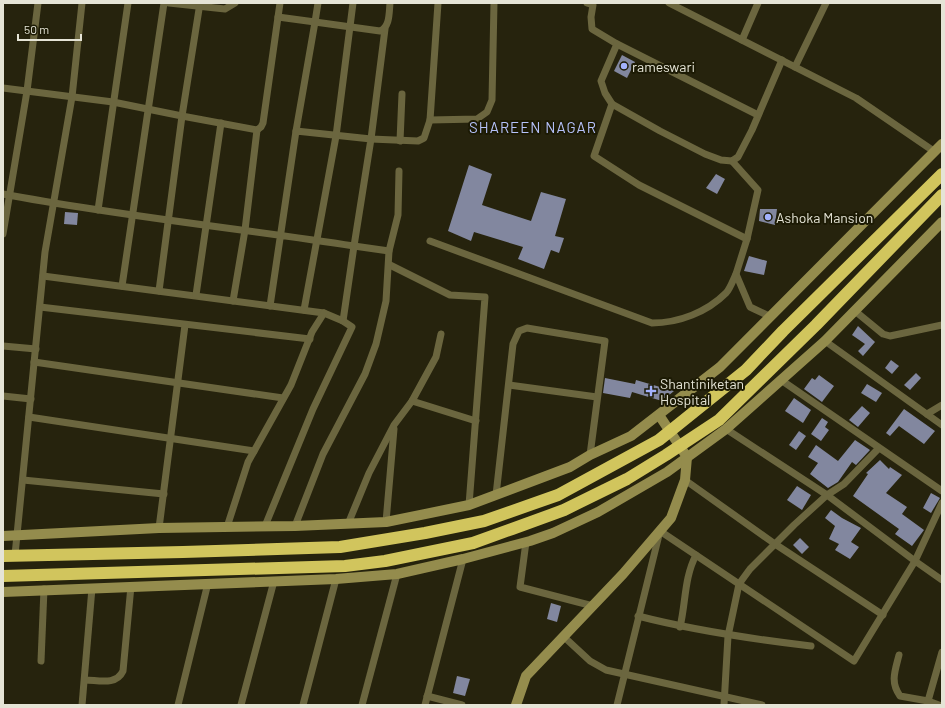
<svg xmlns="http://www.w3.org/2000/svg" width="945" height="708" font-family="Barlow,sans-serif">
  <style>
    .building { fill: #82879f }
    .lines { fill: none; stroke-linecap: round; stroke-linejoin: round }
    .street { stroke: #6b663f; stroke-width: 7 }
    .secondary { stroke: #948c4d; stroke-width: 10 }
    .highway { stroke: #d1c55d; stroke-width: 12 }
    .poi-dot { fill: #a3b2fd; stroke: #1c1a04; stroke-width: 1.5 }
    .labels { text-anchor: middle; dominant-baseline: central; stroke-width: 4; stroke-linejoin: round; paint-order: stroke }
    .poi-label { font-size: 14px; fill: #e5e4d6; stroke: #1c1a04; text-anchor: start }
    .neighbourhood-label { font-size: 15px; letter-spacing: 1px; fill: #b6c2fa; stroke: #1c1a04 }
  </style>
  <rect width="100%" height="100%" fill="#26230d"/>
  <g class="building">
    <path d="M622 55 635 62 627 78 614 71Z"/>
    <path d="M469 165 492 174 482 205 531 221 541 192 566 199 555 236 564 238 559 253 551 250 544 269 518 259 523 247 474 232 471 241 448 231Z"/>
    <path d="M716 174 725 179 717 194 706 188Z"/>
    <path d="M760 209H777L775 225 759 221Z"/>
    <path d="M65 212 78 213 77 225 64 224Z"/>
    <path d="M749 256 767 261 764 275 744 271Z"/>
    <path d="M858 326 875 342 863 356 858 351 865 344 852 335Z"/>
    <path d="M891 360 899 366 892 374 885 368Z"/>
    <path d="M916 373 921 378 910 390 904 385Z"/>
    <path d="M819 375 834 386 822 402 804 389 812 378 815 380Z"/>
    <path d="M605 378 635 384 636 380 674 391 662 401 632 392 630 398 603 393Z"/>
    <path d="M867 384 882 393 876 402 861 393Z"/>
    <path d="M794 398 811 410 803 423 785 411Z"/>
    <path d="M862 406 870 413 858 427 849 420Z"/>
    <path d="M904 409 935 431 924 444 899 426 890 436 886 433Z"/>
    <path d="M822 418 828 422 825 427 829 430 821 441 811 434Z"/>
    <path d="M799 431 806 436 796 450 789 445Z"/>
    <path d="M855 440 870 450 856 465 852 462 838 482 828 488 810 474 818 463 808 457 816 445 838 461Z"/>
    <path d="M880 460 889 469 890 467 902 475 886 493 907 507 902 514 924 530 912 546 895 534 899 529 853 496 868 474 866 473Z"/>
    <path d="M797 486 811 495 802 510 787 500Z"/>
    <path d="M931 493 940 498 931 513 923 508Z"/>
    <path d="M831 510 842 518 861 528 851 542 859 547 850 559 835 550 839 544 829 539 835 526 825 518Z"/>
    <path d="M800 538 809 547 802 554 793 545Z"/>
    <path d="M551 603 561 606 557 622 547 619Z"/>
    <path d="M457 676 470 679 465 696 453 693Z"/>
  </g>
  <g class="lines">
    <g class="street">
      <path d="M169 3 225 9 235 3"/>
      <path d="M200 3 182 116 257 130 261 127 263 123 280 3"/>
      <path d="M587 3 593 5 591 17 592 29 617 44 601 81 605 93 612 104 660 131 705 154 721 160 732 161 738 157 752 130 782 60"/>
      <path d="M669 3 856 98 935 152"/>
      <path d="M278 17 315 22 318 3"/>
      <path d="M385 29 371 139 418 141 424 138 430 120 438 3"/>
      <path d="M742 40 758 3"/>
      <path d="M617 44 758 115"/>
      <path d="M795 67 826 3"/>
      <path d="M3 88 113 102 182 116 159 291"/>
      <path d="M612 104 594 156 639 185 747 239"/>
      <path d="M430 120 477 119 487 112 492 100 494 3"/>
      <path d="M296 131 315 22 380 31C390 27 389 13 390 3"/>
      <path d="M400 141 402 94"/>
      <path d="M732 161 758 190 747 239 736 274 750 307 769 316"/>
      <path d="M3 194C119 216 237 228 354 246L371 139 296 131 270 306"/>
      <path d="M98 210 128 3"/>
      <path d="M3 234 27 91 38 3"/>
      <path d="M430 241 652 323C679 323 707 312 726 293 730 289 733 280 736 274"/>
      <path d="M390 265 450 295 485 297 469 505"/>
      <path d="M43 276 324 313 343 321 352 327 313 409 265 526"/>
      <path d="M122 286 164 3"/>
      <path d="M196 295 221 123"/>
      <path d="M233 301 245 230 257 130"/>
      <path d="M40 307 310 339"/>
      <path d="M304 310 336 136 353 3"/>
      <path d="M855 311 883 334 890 336 942 325"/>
      <path d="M343 321 354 246 389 251"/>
      <path d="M825 341 942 425"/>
      <path d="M3 346 36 349"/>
      <path d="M34 362 283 398"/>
      <path d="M781 380 942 491"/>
      <path d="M509 385 597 397"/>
      <path d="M3 396 31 399"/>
      <path d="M412 401 476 421"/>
      <path d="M927 414 942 405"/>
      <path d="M29 417 254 451"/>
      <path d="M23 480 164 494"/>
      <path d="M685 480 775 544 883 615"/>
      <path d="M496 495 513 344 519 331 527 328 605 341 590 455"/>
      <path d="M942 503 915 561 942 580"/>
      <path d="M386 522 394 429"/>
      <path d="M348 524 369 473 394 425 412 401 436 357 441 334"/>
      <path d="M295 526 323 454 365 374 376 344 386 301 389 251 398 215 399 171"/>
      <path d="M227 527 248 462 291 385 312 332 324 313"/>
      <path d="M159 528 185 325"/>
      <path d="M526 542 520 587 593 606"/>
      <path d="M15 555 45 252 72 97 82 3"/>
      <path d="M638 616C696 631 752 639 811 646"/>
      <path d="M680 627C686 602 684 578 696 555"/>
      <path d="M563 636 590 661 606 670 762 705"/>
      <path d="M899 655C895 671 890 682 900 696L928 701 939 705"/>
      <path d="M41 661 44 589"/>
      <path d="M85 680C98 680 116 686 123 671L131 586"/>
      <path d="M427 696 462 705"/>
      <path d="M928 701 942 652"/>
      <path d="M82 705 92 588"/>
      <path d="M178 705 208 583"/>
      <path d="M241 705 274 581"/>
      <path d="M303 705 336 579"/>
      <path d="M362 705 397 574"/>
      <path d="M425 705 463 559"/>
      <path d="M617 705 660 531 854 661 915 561 827 495 726 429"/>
      <path d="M724 705 728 636 739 584 750 569 794 525 827 495 844 484 878 449"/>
    </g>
    <g class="secondary">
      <path d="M3 536 159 528 295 526 386 522 469 505 570 467 590 455 631 436 720 367 942 144"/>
      <path d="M3 592 336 579 397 574 463 559 530 541 553 533 598 512 667 472 726 429 825 341 942 222"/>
      <path d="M516 705 526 676 623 574 671 518 685 480 687 457 659 415"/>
    </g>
    <g class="highway">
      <path d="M3 556 183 552 340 547 425 533 484 521 558 495 659 440 746 370 783 331 942 174"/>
      <path d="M3 576 345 566 385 561 473 543 512 529 564 510 627 479 666 455 719 420 816 325 942 195"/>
    </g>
  </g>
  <g class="poi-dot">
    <circle cx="624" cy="66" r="4"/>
    <circle cx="768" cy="217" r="4"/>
    <path d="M649 385h4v4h4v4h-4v4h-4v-4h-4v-4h4z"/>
  </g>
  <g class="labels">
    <g class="poi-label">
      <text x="632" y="66">rameswari</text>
      <text x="776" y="217">Ashoka Mansion</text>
      <text x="660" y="383">Shantiniketan<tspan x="660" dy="16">Hospital</tspan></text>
    </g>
    <g class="neighbourhood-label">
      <text x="533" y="127">SHAREEN NAGAR</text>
    </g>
  </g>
  <rect width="945" height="708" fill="none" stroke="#e5e4d6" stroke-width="8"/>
  <path d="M18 34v6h63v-6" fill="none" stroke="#e5e4d6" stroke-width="2"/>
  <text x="24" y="34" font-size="12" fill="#e5e4d6" stroke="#1c1a04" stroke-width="3" paint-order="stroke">50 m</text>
</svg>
